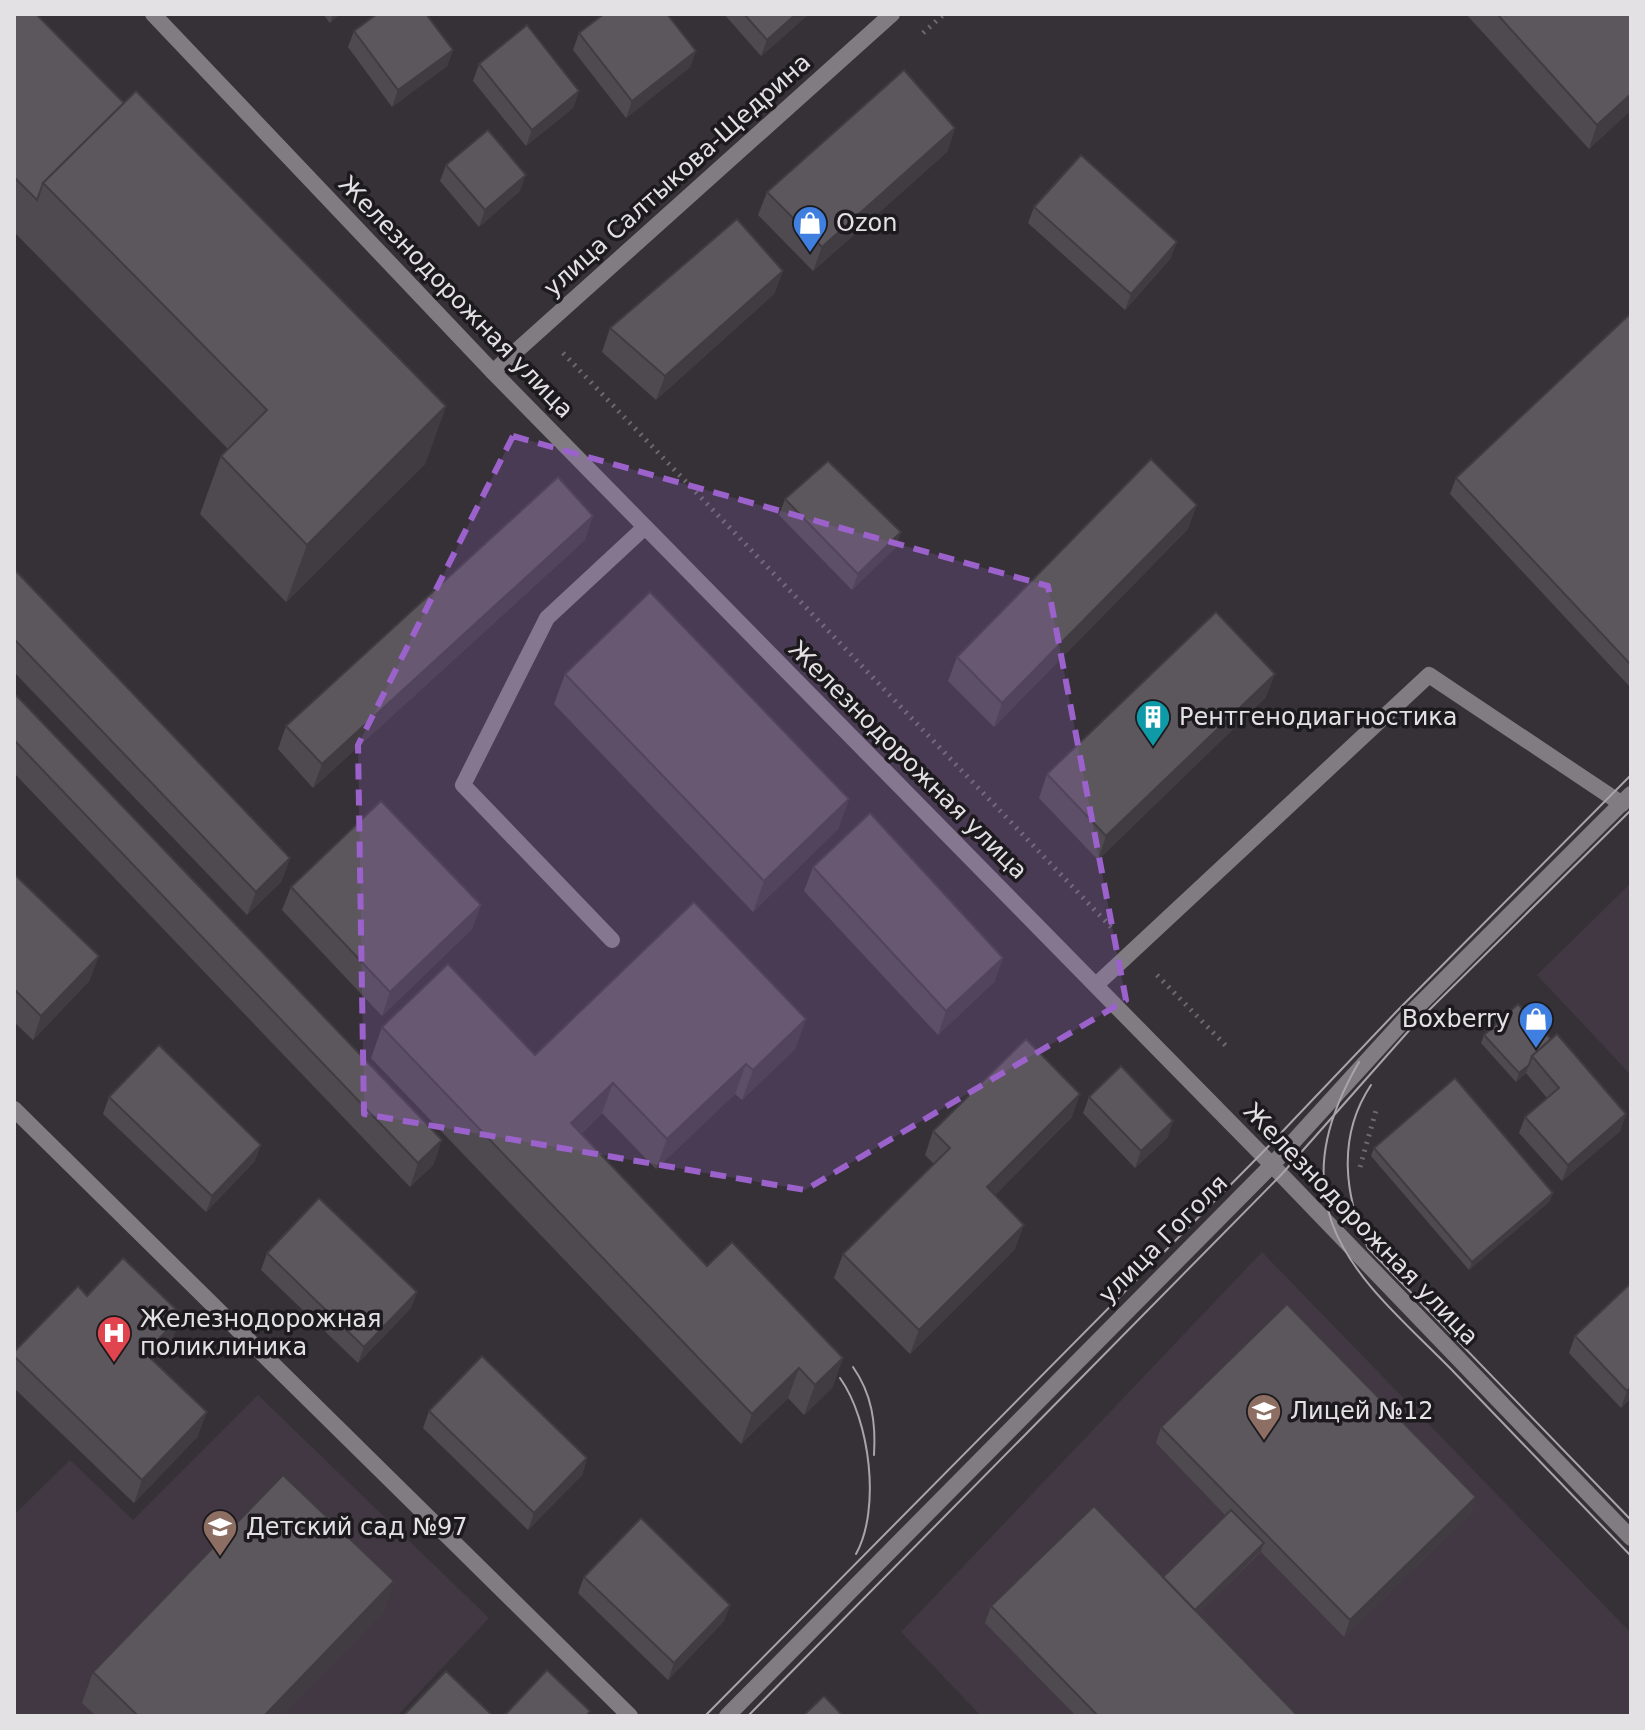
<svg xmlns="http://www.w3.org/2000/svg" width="1645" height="1730" font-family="'DejaVu Sans',sans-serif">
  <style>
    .built { fill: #413843 }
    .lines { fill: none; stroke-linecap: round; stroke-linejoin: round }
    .path { stroke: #6c686d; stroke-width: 5; stroke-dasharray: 2 6; stroke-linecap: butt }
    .service { stroke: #817c82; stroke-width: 16 }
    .minor { stroke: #817c82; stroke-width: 16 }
    .tertiary { stroke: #817c82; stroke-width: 16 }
    .tram { stroke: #a8a4a9; stroke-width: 2 }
    .wall { fill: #4f4a50 }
    .shaded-wall { fill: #403c41 }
    .building { fill: #5c565d; stroke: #403c41; stroke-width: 2 }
    .marked { fill: #9a62ca; fill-opacity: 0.2; stroke: #9a62ca; stroke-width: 6; stroke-dasharray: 16 10; stroke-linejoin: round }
    .labels { text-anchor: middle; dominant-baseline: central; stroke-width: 7; stroke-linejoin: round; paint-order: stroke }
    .street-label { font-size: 24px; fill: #e4e1e5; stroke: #1c1a1d }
    .poi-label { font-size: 24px; fill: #e4e1e5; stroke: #1c1a1d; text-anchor: start }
  </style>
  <rect width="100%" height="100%" fill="#363137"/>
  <g class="built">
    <path d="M1631 883V1075L1537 975Z"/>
    <path d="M1262 1252 1631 1633V1716H981L901 1632Z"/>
    <path d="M258 1395 489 1618 397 1716H14V1515L70 1460 133 1520Z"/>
  </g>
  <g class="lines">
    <g class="path">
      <path d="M923 33 944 14"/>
      <path d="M563 353 1111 927"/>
      <path d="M1157 975 1228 1048"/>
      <path d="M1360 1167 1377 1107"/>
    </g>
    <g class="service">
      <path d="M612 940 463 785 547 618 645 527"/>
      <path d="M1096 985 1429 675 1622 804"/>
    </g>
    <g class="minor">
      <path d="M493 372 892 14"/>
      <path d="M14 1109 630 1716"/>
    </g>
    <g class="tertiary">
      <path d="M153 14 493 372 1272 1165 1631 1538"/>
      <path d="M727 1716 1272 1165 1405 1019 1631 794"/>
    </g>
    <g class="tram">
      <path d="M1359 1062C1330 1112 1312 1165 1332 1223 1352 1279 1409 1326 1450 1368 1510 1431 1571 1493 1631 1556"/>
      <path d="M1371 1085C1337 1136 1344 1195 1368 1248L1631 1520"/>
      <path d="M853 1367C872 1394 876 1423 874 1455"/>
      <path d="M840 1378C870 1420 881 1509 856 1554"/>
      <path d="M705 1716 1261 1154 1398 1010 1631 775"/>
      <path d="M748 1716 1281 1175 1413 1026 1631 810"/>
    </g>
  </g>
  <g class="wall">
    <path d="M14 14 124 103 446 406 425 464 286 602 200 514 221 456 228 449 14 232Z"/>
    <path d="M323 14H340L330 23Z"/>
    <path d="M724 14H809L761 56Z"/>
    <path d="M1466 14H1631V110L1589 149Z"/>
    <path d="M354 31 453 50 447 66 392 107 348 47Z"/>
    <path d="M579 33 696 51 690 67 626 118 573 50Z"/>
    <path d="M479 64 579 91 573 108 526 146 473 81Z"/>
    <path d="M955 128 947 152 813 271 758 215 767 192Z"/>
    <path d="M446 165 520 191 479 227 440 181Z"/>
    <path d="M1034 207 1171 258 1125 310 1028 223Z"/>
    <path d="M783 271 774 294 656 400 602 352 610 328Z"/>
    <path d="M1631 313V688L1450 494 1456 478Z"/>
    <path d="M785 499 901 532 895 548 852 590 779 515Z"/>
    <path d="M1188 529 994 727 948 681 957 657Z"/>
    <path d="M585 540 313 788 278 749 286 726Z"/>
    <path d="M14 569 290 858 281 882 247 915 14 672Z"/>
    <path d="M565 674 849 799 838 829 753 912 554 704Z"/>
    <path d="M14 693 434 1164 410 1187 14 773Z"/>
    <path d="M1266 697 1098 860 1039 798 1047 774Z"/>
    <path d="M813 867 995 981 938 1035 804 891Z"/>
    <path d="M14 874 90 980 33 1040 14 1022Z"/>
    <path d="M291 887 481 905 472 929 382 1016 282 910Z"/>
    <path d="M806 1019 795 1049 742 1100 735 1094 656 1169 602 1113 581 1134 707 1266 843 1358 832 1388 804 1415 788 1398 741 1444 371 1058 382 1027 535 1055Z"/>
    <path d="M1484 1035 1551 1039 1626 1114 1620 1131 1562 1181 1519 1133 1525 1117 1547 1098 1526 1073 1516 1082 1481 1043Z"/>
    <path d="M109 1097 255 1161 206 1212 103 1114Z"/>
    <path d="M1089 1097 1168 1137 1135 1168 1083 1113Z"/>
    <path d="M1072 1117 995 1195 1015 1249 910 1354 834 1278 843 1254 934 1164 925 1155 933 1131Z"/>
    <path d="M1374 1148 1550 1201 1469 1270 1371 1156Z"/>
    <path d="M267 1253 417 1292 411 1308 358 1363 261 1270Z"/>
    <path d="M1631 1283V1398L1621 1408 1569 1353 1575 1336Z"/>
    <path d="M87 1296 173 1339 153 1360 198 1436 134 1503 14 1388V1352Z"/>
    <path d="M429 1411 587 1458 582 1475 528 1530 423 1428Z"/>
    <path d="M1161 1427 1476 1497 1470 1514 1344 1637 1261 1552 1198 1613 1298 1716H1076L985 1623 991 1606 1163 1577 1226 1516 1156 1443Z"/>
    <path d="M584 1577 730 1605 724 1621 668 1680 578 1593Z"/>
    <path d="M394 1581 383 1612 282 1716H96L82 1703 93 1672Z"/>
  </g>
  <g class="shaded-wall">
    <path d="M333 14H340L330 23Z"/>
    <path d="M796 14H809L761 56 767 40Z"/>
    <path d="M453 50 447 66 392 107 398 90Z"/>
    <path d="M696 51 690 67 626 118 632 101Z"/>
    <path d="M579 91 573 108 526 146 532 130Z"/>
    <path d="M1631 94V110L1589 149 1597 125Z"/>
    <path d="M955 128 947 152 813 271 822 247Z"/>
    <path d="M526 175 520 191 479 227 485 210Z"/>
    <path d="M1177 242 1171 258 1125 310 1131 294Z"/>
    <path d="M783 271 774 294 656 400 665 376Z"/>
    <path d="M446 406 425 464 286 602 307 545Z"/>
    <path d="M1197 505 1188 529 994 727 1002 703Z"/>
    <path d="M593 516 585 540 313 788 322 764Z"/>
    <path d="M901 532 895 548 852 590 858 574Z"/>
    <path d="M1275 674 1266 697 1098 860 1106 836Z"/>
    <path d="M849 799 838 829 753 912 764 881Z"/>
    <path d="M290 858 281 882 247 915 256 892Z"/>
    <path d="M481 905 472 929 382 1016 390 992Z"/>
    <path d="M99 956 90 980 33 1040 41 1016Z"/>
    <path d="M1003 958 995 981 938 1035 946 1011Z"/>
    <path d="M806 1019 795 1049 742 1100 753 1070Z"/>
    <path d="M746 1064 735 1094 656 1169 667 1139Z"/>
    <path d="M1529 1065 1526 1073 1516 1082 1519 1073Z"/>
    <path d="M613 1083 602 1113 560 1153 571 1123Z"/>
    <path d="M1080 1094 1072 1117 979 1211 987 1187Z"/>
    <path d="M1626 1114 1620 1131 1562 1181 1568 1165Z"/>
    <path d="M1173 1121 1168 1137 1135 1168 1141 1151Z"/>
    <path d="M442 1140 434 1164 410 1187 418 1163Z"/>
    <path d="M261 1145 255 1161 206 1212 212 1196Z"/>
    <path d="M1553 1193 1550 1201 1469 1270 1472 1262Z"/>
    <path d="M1024 1225 1015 1249 910 1354 919 1330Z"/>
    <path d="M417 1292 411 1308 358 1363 364 1347Z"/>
    <path d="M182 1315 173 1339 137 1376 145 1353Z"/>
    <path d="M843 1358 832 1388 804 1415 815 1385Z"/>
    <path d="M799 1368 788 1398 741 1444 752 1414Z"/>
    <path d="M1631 1387V1398L1621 1408 1627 1391Z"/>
    <path d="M207 1412 198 1436 134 1503 142 1480Z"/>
    <path d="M587 1458 582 1475 528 1530 534 1513Z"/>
    <path d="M1476 1497 1470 1514 1344 1637 1350 1620Z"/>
    <path d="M1264 1543 1261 1551 1187 1624 1190 1615Z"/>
    <path d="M394 1581 383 1612 282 1716H264Z"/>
    <path d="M730 1605 724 1621 668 1680 674 1663Z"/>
  </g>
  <g class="building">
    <path d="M14 14H36L124 103 43 183 37 200 14 177Z"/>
    <path d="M377 14H426L453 50 398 90 354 31Z"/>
    <path d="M604 14H667L696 51 632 101 579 33Z"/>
    <path d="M744 14H796L767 40Z"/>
    <path d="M1497 14H1631V94L1597 125Z"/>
    <path d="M527 25 579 91 532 130 479 64Z"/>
    <path d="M904 70 955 128 822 247 767 192Z"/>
    <path d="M136 91 446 406 307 545 221 456 267 410 43 183Z"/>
    <path d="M488 130 526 175 485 210 446 165Z"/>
    <path d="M1081 155 1177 242 1131 294 1034 207Z"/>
    <path d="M737 219 783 271 665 376 610 328Z"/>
    <path d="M1631 313V665L1456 478Z"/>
    <path d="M1151 459 1197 505 1002 703 957 657Z"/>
    <path d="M828 461 901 532 858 574 785 499Z"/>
    <path d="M558 477 593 516 322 764 286 726Z"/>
    <path d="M14 569 290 858 256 892 14 639Z"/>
    <path d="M650 592 849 799 764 881 565 674Z"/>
    <path d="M1216 612 1275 674 1106 836 1047 774Z"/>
    <path d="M14 693 442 1140 418 1163 14 740Z"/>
    <path d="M381 801 481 905 390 992 291 887Z"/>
    <path d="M870 813 1003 958 946 1011 813 867Z"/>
    <path d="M14 874 99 956 41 1016 14 989Z"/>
    <path d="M694 902 806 1019 753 1070 746 1064 667 1139 613 1083 571 1123 707 1266 732 1242 843 1358 815 1385 799 1368 752 1414 382 1027 448 964 535 1055Z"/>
    <path d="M1518 1004 1551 1039 1532 1056 1529 1065 1519 1073 1484 1035Z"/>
    <path d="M1557 1034 1626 1114 1568 1165 1525 1117 1559 1088 1532 1056Z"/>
    <path d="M1026 1039 1080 1094 987 1187 1024 1225 919 1330 843 1254 950 1148 933 1131Z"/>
    <path d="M159 1045 261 1145 212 1196 109 1097Z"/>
    <path d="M1121 1066 1173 1121 1141 1151 1089 1097Z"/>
    <path d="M1455 1078 1553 1193 1472 1262 1374 1148Z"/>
    <path d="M319 1198 417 1292 364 1347 267 1253Z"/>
    <path d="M123 1258 182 1315 145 1353 207 1412 142 1480 14 1356V1352L78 1286 87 1296Z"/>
    <path d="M1631 1283V1387L1627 1391 1575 1336Z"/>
    <path d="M1287 1304 1476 1497 1350 1620 1161 1427Z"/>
    <path d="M482 1356 587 1458 534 1513 429 1411Z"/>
    <path d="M283 1475 394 1581 264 1716H138L93 1672Z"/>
    <path d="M1094 1506 1298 1716H1098L991 1606Z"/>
    <path d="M1231 1510 1264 1543 1195 1610 1163 1577Z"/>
    <path d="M641 1518 730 1605 674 1663 584 1577Z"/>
    <path d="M547 1670 590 1711 586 1716H504Z"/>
    <path d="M446 1671 493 1716H403Z"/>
    <path d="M824 1696 843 1716H803Z"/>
  </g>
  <path class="marked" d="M513 436 1048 586 1126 1000 805 1190 364 1114 358 745Z"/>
  <defs>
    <g id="shop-pin" transform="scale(1.8)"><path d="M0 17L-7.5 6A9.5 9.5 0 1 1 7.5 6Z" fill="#3f7fe0" stroke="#1c1a1d"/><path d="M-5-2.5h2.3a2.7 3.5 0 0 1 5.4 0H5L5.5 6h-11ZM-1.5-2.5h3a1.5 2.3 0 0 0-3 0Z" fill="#fff"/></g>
    <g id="building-pin" transform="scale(1.8)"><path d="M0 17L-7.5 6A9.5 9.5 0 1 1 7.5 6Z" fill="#0f9aa8" stroke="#1c1a1d"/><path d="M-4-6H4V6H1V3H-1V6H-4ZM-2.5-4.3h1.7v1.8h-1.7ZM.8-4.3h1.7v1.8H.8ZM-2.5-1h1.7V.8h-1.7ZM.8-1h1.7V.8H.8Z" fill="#fff"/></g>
    <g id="hospital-pin" transform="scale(1.8)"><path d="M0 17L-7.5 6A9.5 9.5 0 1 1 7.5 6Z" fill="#e0444e" stroke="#1c1a1d"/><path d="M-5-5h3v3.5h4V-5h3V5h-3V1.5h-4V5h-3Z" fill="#fff"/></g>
    <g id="school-pin" transform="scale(1.8)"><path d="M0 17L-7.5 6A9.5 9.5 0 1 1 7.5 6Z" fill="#8d6e63" stroke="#1c1a1d"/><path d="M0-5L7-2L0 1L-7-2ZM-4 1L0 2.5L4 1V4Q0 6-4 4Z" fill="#fff"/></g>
  </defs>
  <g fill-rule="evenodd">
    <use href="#shop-pin" x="810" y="223"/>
    <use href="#building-pin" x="1153" y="717"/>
    <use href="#shop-pin" x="1536" y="1019"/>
    <use href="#hospital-pin" x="114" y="1333"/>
    <use href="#school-pin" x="1264" y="1411"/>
    <use href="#school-pin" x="220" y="1527"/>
  </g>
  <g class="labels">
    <g class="street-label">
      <text transform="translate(677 175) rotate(-42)">улица Салтыкова-Щедрина</text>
      <text transform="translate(456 297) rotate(46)">Железнодорожная улица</text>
      <text transform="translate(908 760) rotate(45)">Железнодорожная улица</text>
      <text transform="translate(1361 1224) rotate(46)">Железнодорожная улица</text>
      <text transform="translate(1163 1239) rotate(-45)">улица Гоголя</text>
    </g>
    <g class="poi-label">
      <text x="836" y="223">Ozon</text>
      <text x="1179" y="717">Рентгенодиагностика</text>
      <text x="1510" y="1019" text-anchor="end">Boxberry</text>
      <text x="140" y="1319">Железнодорожная<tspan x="140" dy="28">поликлиника</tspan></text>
      <text x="1290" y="1411">Лицей №12</text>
      <text x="246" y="1527">Детский сад №97</text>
    </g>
  </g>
  <rect width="1645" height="1730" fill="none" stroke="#e4e1e5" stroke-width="32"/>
</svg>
